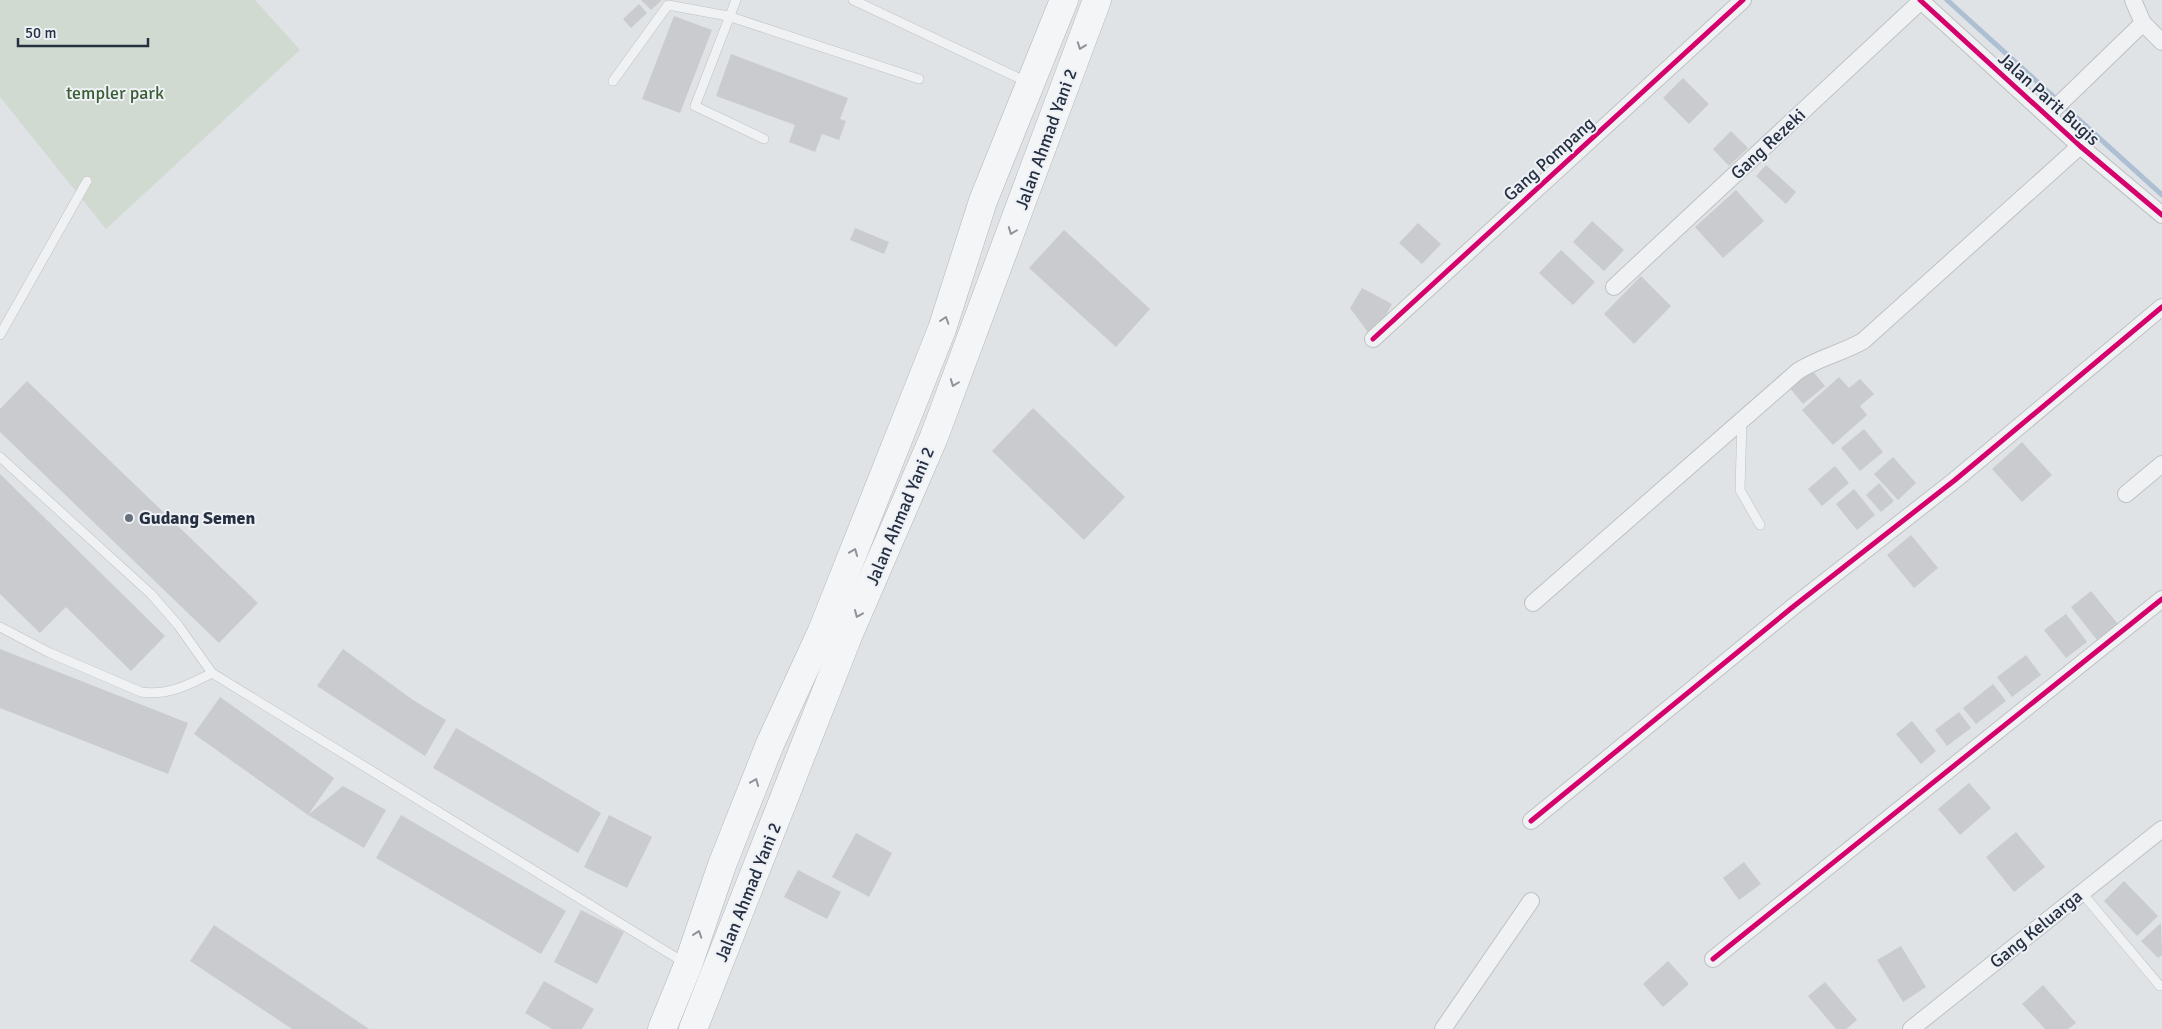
<svg xmlns="http://www.w3.org/2000/svg" width="2162" height="1029" font-family="Signika,sans-serif">
  <style>
    .green { fill: #d1dad0 }
    .lines { fill: none; stroke-linecap: round; stroke-linejoin: round }
    .stream { stroke: #acbfd3; stroke-width: 5 }
    .building { fill: #c9cbce }
    .lane-casing { stroke: #bec1c4; stroke-width: 10 }
    .street-casing { stroke: #bec1c4; stroke-width: 18 }
    .highway-casing { stroke: #b2b6bb; stroke-width: 29 }
    .lane { stroke: #f0f1f3; stroke-width: 9 }
    .street { stroke: #f0f1f3; stroke-width: 16 }
    .highway { stroke: #f4f5f6; stroke-width: 28 }
    .cycleway-casing { stroke: #edf1f6; stroke-width: 8 }
    .cycleway { stroke: #d6006c; stroke-width: 5 }
    .oneway { stroke: #8d929b }
    .poi-dot { fill: #676f7a; stroke: #edf1f6; stroke-width: 2 }
    .labels { text-anchor: middle; dominant-baseline: central; stroke-width: 4; stroke-linejoin: round; paint-order: stroke }
    .park-label { font-size: 18px; fill: #3b5d33; stroke: #edf1f6 }
    .street-label { font-size: 18px; fill: #263040; stroke: #edf1f6 }
    .poi-label { font-size: 18px; font-weight: bold; fill: #263040; stroke: #edf1f6; text-anchor: start }
  </style>
  <rect width="100%" height="100%" fill="#e0e3e6"/>
  <path class="green" d="M0 0H255L300 50 106 229 0 97Z"/>
  <g class="lines">
    <path class="stream" d="M1947 0 2162 195"/>
  </g>
  <g class="building">
    <path d="M641 0H662L651 10Z"/>
    <path d="M639 4 647 13 631 28 623 19Z"/>
    <path d="M674 16 712 30 680 113 642 99Z"/>
    <path d="M731 54 848 98 840 119 846 121 839 140 822 134 815 152 789 142 795 125 716 96Z"/>
    <path d="M1683 78 1709 104 1689 124 1663 98Z"/>
    <path d="M1731 131 1748 148 1729 166 1713 149Z"/>
    <path d="M1766 165 1796 192 1786 204 1756 176Z"/>
    <path d="M1736 190 1764 221 1723 258 1695 227Z"/>
    <path d="M1592 221 1624 250 1604 271 1573 242Z"/>
    <path d="M1418 223 1441 244 1422 264 1399 243Z"/>
    <path d="M855 228 889 242 884 254 850 240Z"/>
    <path d="M1064 230 1150 309 1116 347 1029 268Z"/>
    <path d="M1561 250 1595 282 1573 305 1539 273Z"/>
    <path d="M1641 276 1671 306 1634 344 1604 314Z"/>
    <path d="M1362 288 1392 304 1373 339 1350 308Z"/>
    <path d="M1811 369 1825 386 1803 404 1789 387Z"/>
    <path d="M1839 377 1849 388 1860 379 1874 394 1860 406 1867 415 1833 445 1802 410Z"/>
    <path d="M27 381 258 603 219 643 0 432V409Z"/>
    <path d="M1033 408 1125 497 1084 540 992 451Z"/>
    <path d="M1864 429 1883 452 1860 471 1841 448Z"/>
    <path d="M2022 442 2052 475 2022 502 1992 469Z"/>
    <path d="M1893 457 1916 483 1898 500 1874 474Z"/>
    <path d="M1835 466 1849 483 1822 506 1808 489Z"/>
    <path d="M0 474 165 636 131 671 66 607 40 633 0 594Z"/>
    <path d="M1879 483 1894 501 1881 512 1866 495Z"/>
    <path d="M1854 489 1875 515 1857 530 1836 504Z"/>
    <path d="M1911 535 1938 568 1914 588 1887 555Z"/>
    <path d="M2091 591 2118 624 2097 640 2071 607Z"/>
    <path d="M2066 614 2087 642 2066 658 2044 630Z"/>
    <path d="M0 649 188 723 168 774 0 708Z"/>
    <path d="M343 649 413 700 446 720 425 756 317 686Z"/>
    <path d="M2026 655 2041 675 2012 697 1997 677Z"/>
    <path d="M1993 684 2006 701 1976 724 1963 708Z"/>
    <path d="M220 697 334 778 308 815 194 734Z"/>
    <path d="M1959 712 1971 728 1947 746 1935 730Z"/>
    <path d="M1912 721 1936 751 1921 764 1896 734Z"/>
    <path d="M456 728 601 813 578 853 433 768Z"/>
    <path d="M1969 783 1991 808 1960 835 1938 809Z"/>
    <path d="M343 786 386 810 364 848 308 815Z"/>
    <path d="M401 815 566 911 541 954 376 858Z"/>
    <path d="M609 815 652 837 627 888 584 867Z"/>
    <path d="M2016 832 2045 867 2014 892 1986 857Z"/>
    <path d="M856 833 892 853 869 897 832 877Z"/>
    <path d="M1744 862 1761 884 1739 900 1723 878Z"/>
    <path d="M798 870 841 892 827 919 784 897Z"/>
    <path d="M2124 881 2158 916 2137 936 2104 901Z"/>
    <path d="M581 910 624 932 597 984 554 962Z"/>
    <path d="M2161 923 2162 955 2158 958 2141 941Z"/>
    <path d="M214 925 369 1029H292L190 961Z"/>
    <path d="M1901 946 1926 987 1903 1002 1877 960Z"/>
    <path d="M1668 961 1689 984 1663 1007 1643 984Z"/>
    <path d="M544 981 594 1009 582 1029H552L525 1013Z"/>
    <path d="M1825 982 1857 1020 1846 1029H1836L1808 996Z"/>
    <path d="M2043 985 2076 1023 2068 1029H2045L2022 1004Z"/>
  </g>
  <g class="lines">
    <g class="lane-casing">
      <g id="lane">
        <path d="M736 0 695 106 764 139"/>
        <path d="M853 0 1029 83"/>
        <path d="M613 81 668 5 728 16 919 79"/>
        <path d="M0 335 87 181"/>
        <path d="M1742 419 1740 490 1760 525"/>
        <path d="M0 457 151 594 178 625 212 673 685 963"/>
        <path d="M0 627 50 653 141 692C167 696 189 685 212 673"/>
        <path d="M2082 893 2160 986"/>
      </g>
    </g>
    <g class="street-casing">
      <g id="street">
        <path d="M1920 0 2080 146 2162 215"/>
        <path d="M2133 0 2143 23 2162 42"/>
        <path d="M2047 116 2143 23"/>
        <path d="M1614 287 1921 1"/>
        <path d="M1373 339 1743 0"/>
        <path d="M2126 494 2162 464"/>
        <path d="M1533 603 1798 371C1818 358 1842 353 1863 341L2080 146"/>
        <path d="M1531 821 1794 606 1955 480 2162 307"/>
        <path d="M1713 959 2162 599"/>
        <path d="M1443 1029 1531 901"/>
        <path d="M1911 1029 2162 829"/>
      </g>
    </g>
    <g class="highway-casing">
      <g id="highway">
        <path d="M662 1029 688 965 722 865 770 744 822 631 942 329 983 201 1064 0"/>
        <path d="M693 1029 848 636 934 437 1097 0"/>
      </g>
    </g>
    <use href="#lane" class="lane"/>
    <use href="#street" class="street"/>
    <use href="#highway" class="highway"/>
    <g class="cycleway-casing">
      <g id="cycleway">
        <path d="M1920 0 2080 146 2162 215"/>
        <path d="M1373 339 1743 0"/>
        <path d="M1531 821 1794 606 1955 480 2162 307"/>
        <path d="M1713 959 2162 599"/>
      </g>
    </g>
    <use href="#cycleway" class="cycleway"/>
  </g>
  <defs><path id="oneway-chevron" d="M-2-3.5L2.5 0L-2 3.5" fill="none" stroke-width="1.6" stroke-linecap="round" stroke-linejoin="round" transform="scale(1.25)"/></defs>
  <g class="oneway">
    <use href="#oneway-chevron" transform="translate(1081 46) rotate(110)"/>
    <use href="#oneway-chevron" transform="translate(1012 231) rotate(111)"/>
    <use href="#oneway-chevron" transform="translate(945 320) rotate(-72)"/>
    <use href="#oneway-chevron" transform="translate(954 383) rotate(111)"/>
    <use href="#oneway-chevron" transform="translate(854 552) rotate(-68)"/>
    <use href="#oneway-chevron" transform="translate(858 614) rotate(113)"/>
    <use href="#oneway-chevron" transform="translate(755 782) rotate(-68)"/>
    <use href="#oneway-chevron" transform="translate(698 934) rotate(-71)"/>
  </g>
  <circle class="poi-dot" cx="129" cy="518" r="5"/>
  <g class="labels">
    <g class="park-label">
      <text x="115" y="93">templer park</text>
    </g>
    <g class="street-label">
      <text transform="translate(2049 99) rotate(42)">Jalan Parit Bugis</text>
      <text transform="translate(1046 139) rotate(-70)">Jalan Ahmad Yani 2</text>
      <text transform="translate(1768 144) rotate(-43)">Gang Rezeki</text>
      <text transform="translate(1549 159) rotate(-42)">Gang Pompang</text>
      <text transform="translate(900 516) rotate(-67)">Jalan Ahmad Yani 2</text>
      <text transform="translate(748 892) rotate(-68)">Jalan Ahmad Yani 2</text>
      <text transform="translate(2036 929) rotate(-39)">Gang Keluarga</text>
    </g>
    <g class="poi-label">
      <text x="139" y="518">Gudang Semen</text>
    </g>
  </g>
  <path d="M18 38v8h130v-8" fill="none" stroke="#263040" stroke-width="2.5"/>
  <text x="25" y="38" font-size="15" fill="#263040" stroke="#edf1f6" stroke-width="4" paint-order="stroke">50 m</text>
</svg>
